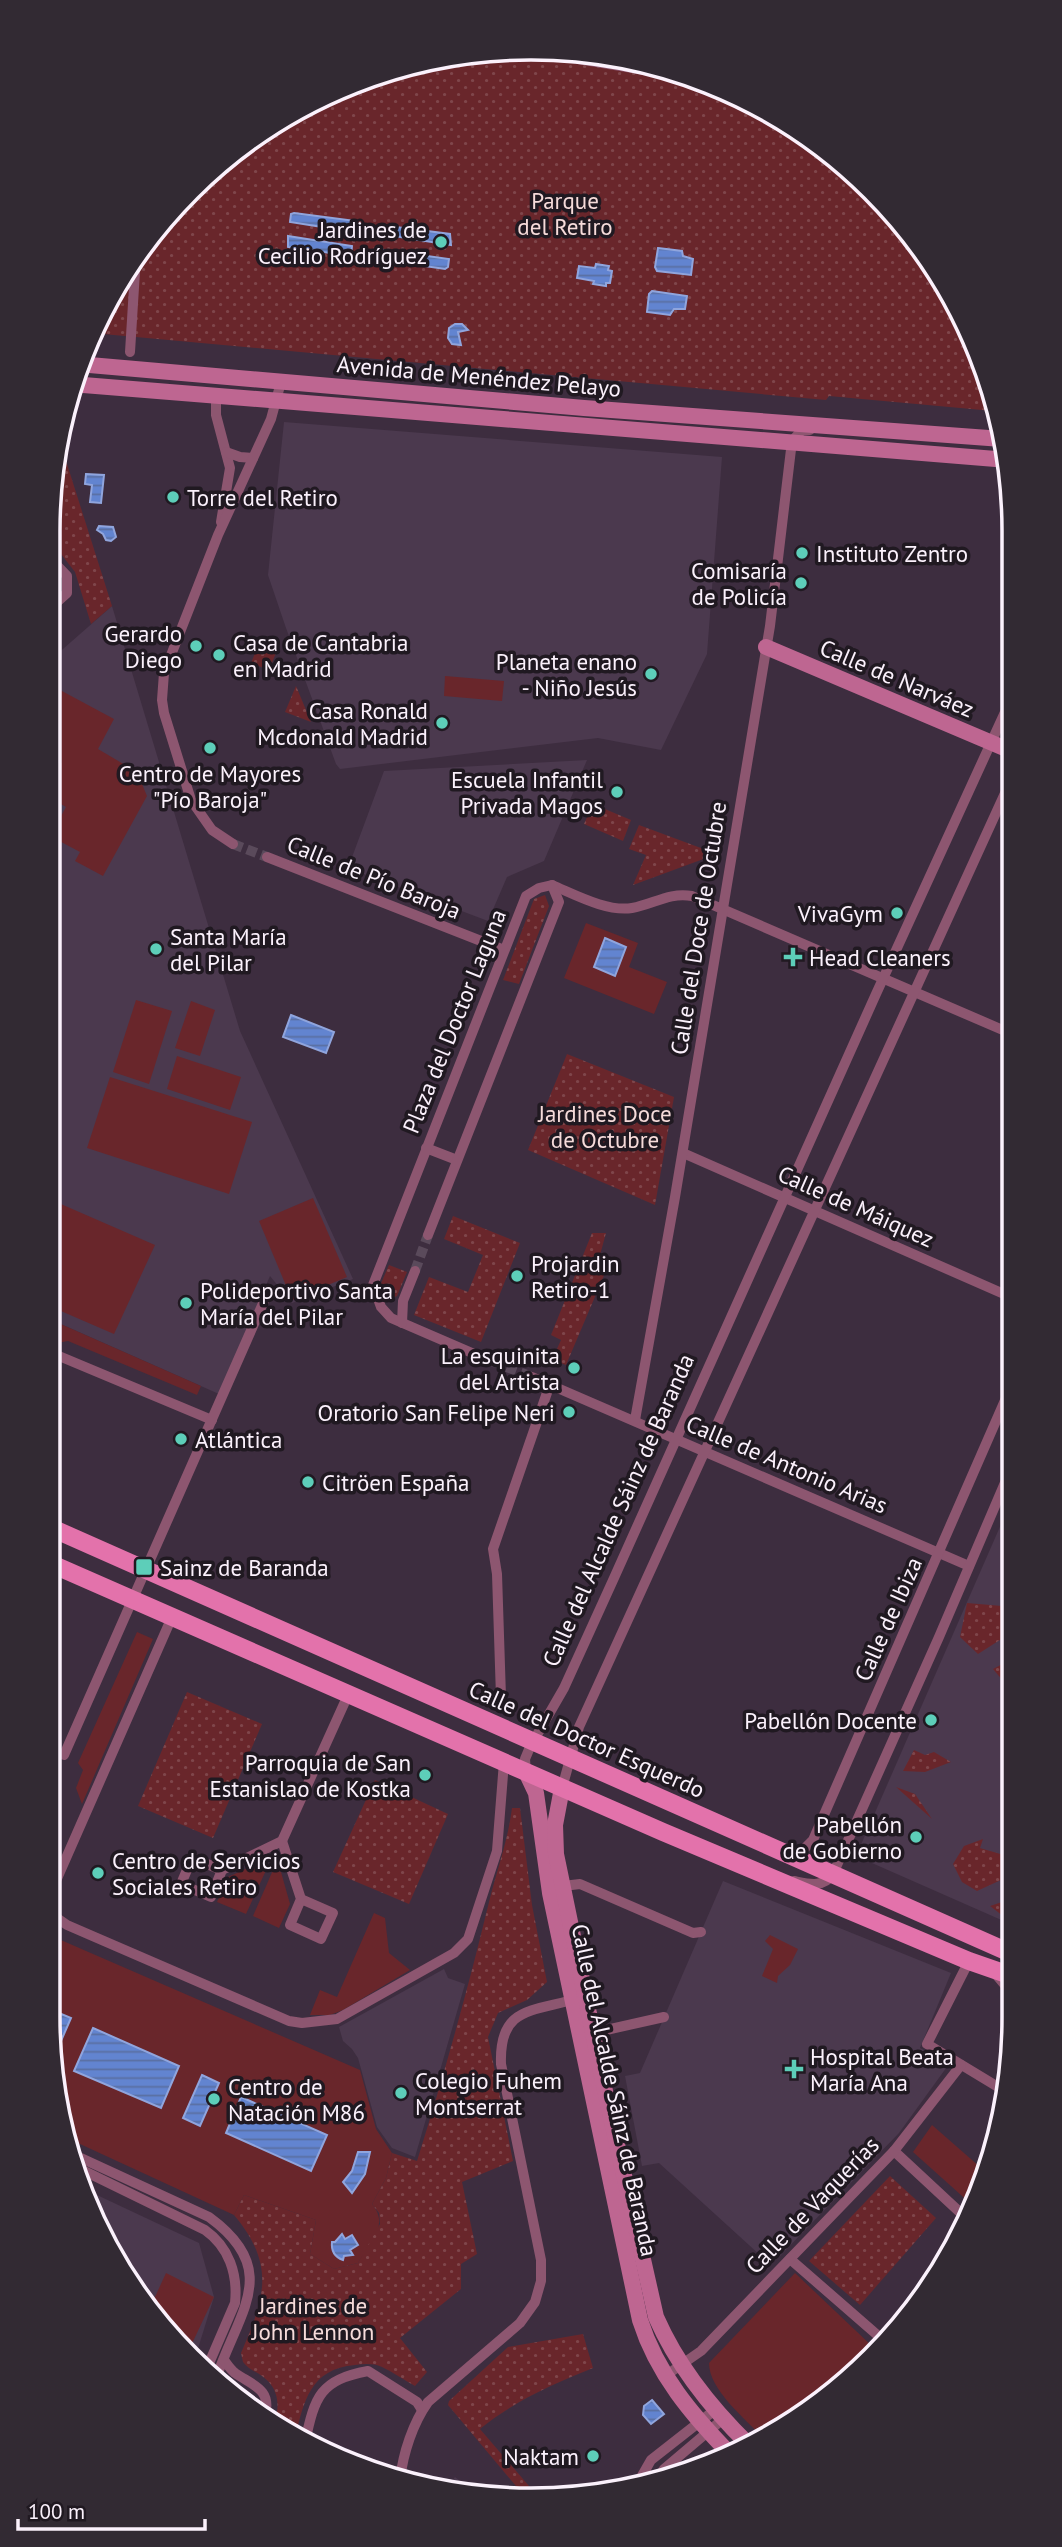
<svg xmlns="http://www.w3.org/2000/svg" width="1062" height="2547" font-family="'PT Sans',sans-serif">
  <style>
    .built { fill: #4b394e }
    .green { fill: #69262b }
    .park { fill: url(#park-dots) }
    .water { fill: url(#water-rules); stroke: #90a5dd; stroke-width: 2 }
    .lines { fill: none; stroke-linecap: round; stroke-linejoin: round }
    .street-tunnel { stroke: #5a4a5b; stroke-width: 10; stroke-dasharray: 10 5; stroke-linecap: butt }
    .street { stroke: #8d5670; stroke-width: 10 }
    .secondary { stroke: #be6691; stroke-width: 16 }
    .primary { stroke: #e372ab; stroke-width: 18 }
    .poi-dot { fill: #5dceb9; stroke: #201921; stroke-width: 2.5 }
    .labels { text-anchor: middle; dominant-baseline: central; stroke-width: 7; stroke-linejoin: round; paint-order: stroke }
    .park-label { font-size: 23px; fill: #f6dbda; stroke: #201921 }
    .poi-label { font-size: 23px; fill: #fbf1fc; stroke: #201921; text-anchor: start }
    .street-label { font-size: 23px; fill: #fbf1fc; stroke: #201921 }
    .rim { fill: none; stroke: #fbf1fc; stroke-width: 3.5 }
  </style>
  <defs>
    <pattern id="park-dots" width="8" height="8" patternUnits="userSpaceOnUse" patternTransform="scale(1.75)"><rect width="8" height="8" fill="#69262b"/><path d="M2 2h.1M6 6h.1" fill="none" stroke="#7f464b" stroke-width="1.8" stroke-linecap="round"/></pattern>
    <pattern id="water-rules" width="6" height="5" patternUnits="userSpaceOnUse" patternTransform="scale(1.75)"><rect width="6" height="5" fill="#6284d0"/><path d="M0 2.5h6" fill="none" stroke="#5a6fa2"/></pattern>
  </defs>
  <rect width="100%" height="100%" fill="#3d2d3f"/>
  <g class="built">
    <path d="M284 422 722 457 707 654 661 750 598 738 340 769 336 764 286 628 268 575Z"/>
    <path d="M112 606 240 1031 353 1279 292 1303 270 1276 219 1394 47 1318V663Z"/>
    <path d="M587 760 544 861 507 877 488 921 348 868 384 771Z"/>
    <path d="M1013 1497 1015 1926 856 1856Z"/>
    <path d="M723 1881 951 1973 920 2048 949 2064 899 2133 779 2257 769 2249 761 2256 659 2163 642 2166 625 2076 640 2073Z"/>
    <path d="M444 1969 448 1978 465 1984 415 2157 392 2148 377 2127 358 2058 352 2049 343 2041 339 2027Z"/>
    <path d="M80 2187 199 2243 214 2297 195 2358 167 2335 112 2258Z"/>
    <path d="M455 2477 478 2495 467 2496 446 2490Z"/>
  </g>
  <g class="green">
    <path d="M445 676 504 681 502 701 444 696Z"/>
    <path d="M47 683 114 719 98 749 137 772 147 796 103 876 75 861 80 852 50 836 66 807 47 796Z"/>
    <path d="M586 923 638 943 629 967 667 982 654 1014 564 978Z"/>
    <path d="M136 1000 172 1011 149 1084 113 1072Z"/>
    <path d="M191 1001 215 1010 200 1056 175 1048Z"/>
    <path d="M177 1056 241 1077 230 1110 167 1089Z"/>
    <path d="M110 1077 252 1122 229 1194 87 1148Z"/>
    <path d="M47 1198 155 1245 114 1334 47 1305Z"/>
    <path d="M313 1198 347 1277 292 1300 259 1221Z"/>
    <path d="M47 1318 201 1386 197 1395 68 1341 57 1343 47 1339Z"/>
    <path d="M137 1632 153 1639 82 1804 76 1788 83 1770 78 1763Z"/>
    <path d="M261 1862 268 1866 246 1914 217 1902 228 1877Z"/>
    <path d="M273 1870 281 1872 290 1904 279 1928 253 1916Z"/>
    <path d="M374 1913 385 1918 389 1953 410 1970 343 2010 330 2015H310L320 1990 337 1997Z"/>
    <path d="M47 1934 360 2070 376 2129 392 2153 386 2178 372 2204C390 2225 370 2243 358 2263L334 2269 310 2254 316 2220 244 2195 234 2215 67 2138 47 2016Z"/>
    <path d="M770 1935 798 1949 790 1965 778 1976 777 1983 762 1976 773 1949 765 1941Z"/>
    <path d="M932 2125 988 2174 971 2204 913 2152Z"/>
    <path d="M166 2273 214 2297 188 2352 167 2335 149 2310Z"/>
    <path d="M795 2273 874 2348 799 2418 763 2438C745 2418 709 2390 709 2363Z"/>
  </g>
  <g class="park">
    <path d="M499 48 594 51 686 73 799 129 895 212 965 317 993 411 829 396 826 400 92 333 112 289 167 212 236 147 317 97 405 64Z"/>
    <path d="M61 445 112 606 91 624 75 572 47 536Z"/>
    <path d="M258 646 276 653 269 670 251 663Z"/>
    <path d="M296 686 311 722 285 712Z"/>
    <path d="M593 804 631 820 623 841 584 824Z"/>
    <path d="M639 825 717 854 633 885 646 855 629 849Z"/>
    <path d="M545 895 549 906 519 984 503 980 534 899Z"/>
    <path d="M567 1054 674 1097 655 1205 528 1150Z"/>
    <path d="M453 1216 520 1243 481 1342 414 1315 429 1277 468 1292 483 1255 444 1239Z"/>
    <path d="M592 1233H606L600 1255 611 1259 566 1365 552 1360 561 1340 551 1335Z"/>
    <path d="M389 1265 407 1272 397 1296 385 1301 379 1288Z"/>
    <path d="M967 1603 1014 1607V1631L978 1654 960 1637Z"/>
    <path d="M1014 1658V1694L993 1669Z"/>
    <path d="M187 1692 262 1724 213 1838 138 1806Z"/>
    <path d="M914 1750 925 1755 934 1752 951 1762 925 1772 903 1771Z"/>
    <path d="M375 1780 448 1814 409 1904 333 1872Z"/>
    <path d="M896 1787 915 1794 932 1819Z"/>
    <path d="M512 1808H520L532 1905 547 1982 527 2000 498 2013 488 2037 513 2161 462 2182 477 2254 461 2264V2289L400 2338 427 2372 415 2386C404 2380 393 2372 382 2367 373 2363 364 2364 355 2365 310 2369 304 2401 295 2438L274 2423C281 2405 278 2387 262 2376 255 2371 248 2369 243 2362L241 2353C265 2298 276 2265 234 2215L244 2195 316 2220 310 2254 334 2269 358 2263 380 2224 379 2213 372 2204 386 2178 392 2153 417 2161C444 2075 468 1989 489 1902 497 1870 508 1840 512 1808Z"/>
    <path d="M983 1839 980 1848 1014 1858V1874L977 1891 962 1882 953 1864 964 1846Z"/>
    <path d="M1014 1898 1015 1925 990 1906Z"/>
    <path d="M890 2176 936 2218 860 2305 809 2261Z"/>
    <path d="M583 2334 593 2368C553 2384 514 2401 480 2429L529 2486 521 2492 448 2405 449 2401 508 2347Z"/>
  </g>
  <g class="water">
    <path d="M294 213 356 221 354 232 290 222 291 214Z"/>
    <path d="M388 226 450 234 451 245 387 235Z"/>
    <path d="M288 236 352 246 351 256 288 247Z"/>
    <path d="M658 248 682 251 683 256 693 259 691 275 657 271 655 267Z"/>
    <path d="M384 250 449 259 448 267 445 269 383 260Z"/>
    <path d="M596 264 609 266 608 270 612 271 610 283H606V286L593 284 594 281 577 278 579 266 595 268Z"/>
    <path d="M652 291 687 296 685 309H674L670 315 647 312 649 294Z"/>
    <path d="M455 324H462L468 330 458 332 461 345 452 344 448 338 449 328Z"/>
    <path d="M86 474 104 475 101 503 90 502 92 485 85 484Z"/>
    <path d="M99 526 113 527 116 537 111 541 106 540 103 534 97 530Z"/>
    <path d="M605 938 626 947 615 976 594 967Z"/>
    <path d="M291 1015 334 1032 326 1053 283 1037Z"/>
    <path d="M47 2008 71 2018 54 2057Z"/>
    <path d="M93 2028 179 2066 161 2108 74 2071Z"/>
    <path d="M202 2075 219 2083 200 2126 183 2118Z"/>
    <path d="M241 2097 327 2135 311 2171 226 2133Z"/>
    <path d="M358 2152H370L365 2174 352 2193 343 2182 352 2171Z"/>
    <path d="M342 2234 345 2239 352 2235 358 2245 350 2250 353 2255 344 2256 343 2260C335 2257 331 2251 332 2242H335Z"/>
    <path d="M652 2400 664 2414 651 2424 643 2415 644 2406Z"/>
  </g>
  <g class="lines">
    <g class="street-tunnel">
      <path d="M233 844 267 857"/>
      <path d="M415 1271 428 1235"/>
      <path d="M479 1356 532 1377"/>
    </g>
    <g class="street">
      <path d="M518 49 699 79"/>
      <path d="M130 352 136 255"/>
      <path d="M216 395V415L230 468 221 522"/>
      <path d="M226 452 240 457 253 458"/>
      <path d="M47 555 67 576V593L47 611"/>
      <path d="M233 844 212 830 191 800 164 713 162 700 164 673 218 535 271 419 281 382"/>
      <path d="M267 857 504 950"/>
      <path d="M552 885C576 895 607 912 632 908 654 904 669 892 692 896L1012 1034"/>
      <path d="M426 1148 457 1160"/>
      <path d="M683 1153 1013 1298"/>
      <path d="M428 1235 559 902 552 885 539 888 526 896 373 1285 381 1307 391 1318 479 1356"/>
      <path d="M402 1323 403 1301 415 1271"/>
      <path d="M47 1351 212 1420"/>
      <path d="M532 1377 969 1566"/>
      <path d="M635 1420 675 1197 770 626 792 441 802 430H810"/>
      <path d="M172 1617 52 1890 51 1910 57 1918 67 1925 289 2021 302 2023 337 2019 454 1953 468 1939 497 1851 504 1762"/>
      <path d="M501 1697 497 1574 493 1549 550 1384"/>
      <path d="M47 1748 64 1755 268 1292"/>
      <path d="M526 1772 525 1759 530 1747 564 1688 614 1578 876 994 1011 699"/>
      <path d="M562 1788 579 1727 1011 780"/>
      <path d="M282 1841 301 1899 290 1925 321 1939 333 1913 301 1899"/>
      <path d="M788 1853 803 1850 813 1840 1013 1382"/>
      <path d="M222 1870 192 1858 181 1884 211 1897 222 1870 282 1841 348 1695"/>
      <path d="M794 1881C809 1884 823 1888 833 1874L939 1637 1013 1464"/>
      <path d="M563 1886 580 1884 693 1933 701 1932"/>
      <path d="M969 1961 927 2044 1003 2090"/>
      <path d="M994 1972 1015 1997"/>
      <path d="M593 2033 664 2017"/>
      <path d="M894 2151 965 2217"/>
      <path d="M70 2153 209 2217C282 2270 239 2311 217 2376"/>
      <path d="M72 2165 205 2230C229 2247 238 2274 235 2303L207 2368"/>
      <path d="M790 2259 883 2340"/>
      <path d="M224 2360C227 2364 230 2369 235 2373 252 2385 272 2389 265 2415"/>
      <path d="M665 2376 701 2351 894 2151 961 2065"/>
      <path d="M305 2442C315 2396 320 2380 368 2371L417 2402 422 2410"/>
      <path d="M400 2480C403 2453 413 2423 428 2402L520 2323 535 2302 541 2281V2260L501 2064C499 2007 531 2012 576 1999"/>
      <path d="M656 2481 664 2469 723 2419"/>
      <path d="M635 2488 651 2460 716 2409"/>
    </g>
    <g class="secondary">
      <path d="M78 364 584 408 1002 439"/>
      <path d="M71 384 1008 460"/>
      <path d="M766 647 1011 751"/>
      <path d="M526 1772 536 1793 550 1893 640 2320C657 2374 692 2415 731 2455"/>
      <path d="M562 1788 555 1825 556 1854 605 2091 656 2317C677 2365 712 2409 749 2445"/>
    </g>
    <g class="primary">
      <path d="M47 1526 1015 1955"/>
      <path d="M47 1562 663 1832 969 1961 1015 1977"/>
    </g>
  </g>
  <g class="poi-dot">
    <circle cx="441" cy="242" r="7"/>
    <circle cx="173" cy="497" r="7"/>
    <circle cx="802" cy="553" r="7"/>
    <circle cx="801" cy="583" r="7"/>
    <circle cx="196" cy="646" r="7"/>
    <circle cx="219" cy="655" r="7"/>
    <circle cx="651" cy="674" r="7"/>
    <circle cx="442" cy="723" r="7"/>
    <circle cx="210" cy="748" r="7"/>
    <circle cx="617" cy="792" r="7"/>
    <circle cx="897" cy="913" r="7"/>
    <circle cx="156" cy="949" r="7"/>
    <path d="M789.5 946.5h7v7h7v7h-7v7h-7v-7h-7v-7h7z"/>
    <circle cx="517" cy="1276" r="7"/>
    <circle cx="186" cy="1303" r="7"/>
    <circle cx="574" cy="1368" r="7"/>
    <circle cx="569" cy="1412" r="7"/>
    <circle cx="181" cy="1439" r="7"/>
    <circle cx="308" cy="1482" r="7"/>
    <rect x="135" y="1558" width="18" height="18" rx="3.5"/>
    <circle cx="931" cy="1720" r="7"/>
    <circle cx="425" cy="1775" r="7"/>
    <circle cx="916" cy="1837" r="7"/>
    <circle cx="98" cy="1873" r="7"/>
    <path d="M790.5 2058.5h7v7h7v7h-7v7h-7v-7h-7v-7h7z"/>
    <circle cx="401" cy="2093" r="7"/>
    <circle cx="214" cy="2099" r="7"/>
    <circle cx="593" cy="2456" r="7"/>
  </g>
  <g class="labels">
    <g class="park-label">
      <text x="565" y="200">Parque<tspan x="565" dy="26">del Retiro</tspan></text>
      <text x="605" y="1113">Jardines Doce<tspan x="605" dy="26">de Octubre</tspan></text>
      <text x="313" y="2305">Jardines de<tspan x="313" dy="26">John Lennon</tspan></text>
    </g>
    <g class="poi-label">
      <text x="427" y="229" text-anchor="end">Jardines de<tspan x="427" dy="26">Cecilio Rodríguez</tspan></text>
      <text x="187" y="497">Torre del Retiro</text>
      <text x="816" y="553">Instituto Zentro</text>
      <text x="787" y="570" text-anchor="end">Comisaría<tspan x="787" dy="26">de Policía</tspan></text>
      <text x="182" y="633" text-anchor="end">Gerardo<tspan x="182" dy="26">Diego</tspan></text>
      <text x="233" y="642">Casa de Cantabria<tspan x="233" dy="26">en Madrid</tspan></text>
      <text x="637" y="661" text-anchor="end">Planeta enano<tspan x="637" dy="26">- Niño Jesús</tspan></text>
      <text x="428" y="710" text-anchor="end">Casa Ronald<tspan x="428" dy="26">Mcdonald Madrid</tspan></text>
      <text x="210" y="773" text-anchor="middle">Centro de Mayores<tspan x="210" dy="26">"Pío Baroja"</tspan></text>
      <text x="603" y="779" text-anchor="end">Escuela Infantil<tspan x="603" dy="26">Privada Magos</tspan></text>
      <text x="883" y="913" text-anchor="end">VivaGym</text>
      <text x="170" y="936">Santa María<tspan x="170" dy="26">del Pilar</tspan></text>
      <text x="809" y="957">Head Cleaners</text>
      <text x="531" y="1263">Projardin<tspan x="531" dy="26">Retiro-1</tspan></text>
      <text x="200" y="1290">Polideportivo Santa<tspan x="200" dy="26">María del Pilar</tspan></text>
      <text x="560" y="1355" text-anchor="end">La esquinita<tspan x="560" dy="26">del Artista</tspan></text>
      <text x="555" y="1412" text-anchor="end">Oratorio San Felipe Neri</text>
      <text x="195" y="1439">Atlántica</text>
      <text x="322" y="1482">Citröen España</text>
      <text x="160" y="1567">Sainz de Baranda</text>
      <text x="917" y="1720" text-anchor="end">Pabellón Docente</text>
      <text x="411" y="1762" text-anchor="end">Parroquia de San<tspan x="411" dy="26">Estanislao de Kostka</tspan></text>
      <text x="902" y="1824" text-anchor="end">Pabellón<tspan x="902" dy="26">de Gobierno</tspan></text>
      <text x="112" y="1860">Centro de Servicios<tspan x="112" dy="26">Sociales Retiro</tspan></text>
      <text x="810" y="2056">Hospital Beata<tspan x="810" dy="26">María Ana</tspan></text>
      <text x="415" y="2080">Colegio Fuhem<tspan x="415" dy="26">Montserrat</tspan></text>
      <text x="228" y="2086">Centro de<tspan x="228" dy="26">Natación M86</tspan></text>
      <text x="579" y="2456" text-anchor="end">Naktam</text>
    </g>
    <g class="street-label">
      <text transform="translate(479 376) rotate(5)">Avenida de Menéndez Pelayo</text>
      <text transform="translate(897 678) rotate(23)">Calle de Narváez</text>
      <text transform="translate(374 877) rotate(22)">Calle de Pío Baroja</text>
      <text transform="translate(698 928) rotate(-81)">Calle del Doce de Octubre</text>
      <text transform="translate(454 1021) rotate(-68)">Plaza del Doctor Laguna</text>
      <text transform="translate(856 1206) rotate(24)">Calle de Máiquez</text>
      <text transform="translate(787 1464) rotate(23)">Calle de Antonio Arias</text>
      <text transform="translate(618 1510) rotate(-66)">Calle del Alcalde Sáinz de Baranda</text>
      <text transform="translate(888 1619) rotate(-66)">Calle de Ibiza</text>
      <text transform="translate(587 1739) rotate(24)">Calle del Doctor Esquerdo</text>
      <text transform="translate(615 2090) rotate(78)">Calle del Alcalde Sáinz de Baranda</text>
      <text transform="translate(812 2205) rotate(-46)">Calle de Vaquerías</text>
    </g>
  </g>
  <path d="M0 0H1062V2547H0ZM531 60H531A471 471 0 0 1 1002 531V2017A471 471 0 0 1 531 2488H531A471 471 0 0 1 60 2017V531A471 471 0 0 1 531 60Z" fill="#322a33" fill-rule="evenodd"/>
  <path class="rim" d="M531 60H531A471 471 0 0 1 1002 531V2017A471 471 0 0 1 531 2488H531A471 471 0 0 1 60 2017V531A471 471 0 0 1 531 60Z"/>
  <path d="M18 2519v10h187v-10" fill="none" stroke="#fbf1fc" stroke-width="3.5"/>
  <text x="28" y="2519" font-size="21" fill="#fbf1fc" stroke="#201921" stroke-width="5" paint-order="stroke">100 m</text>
</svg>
